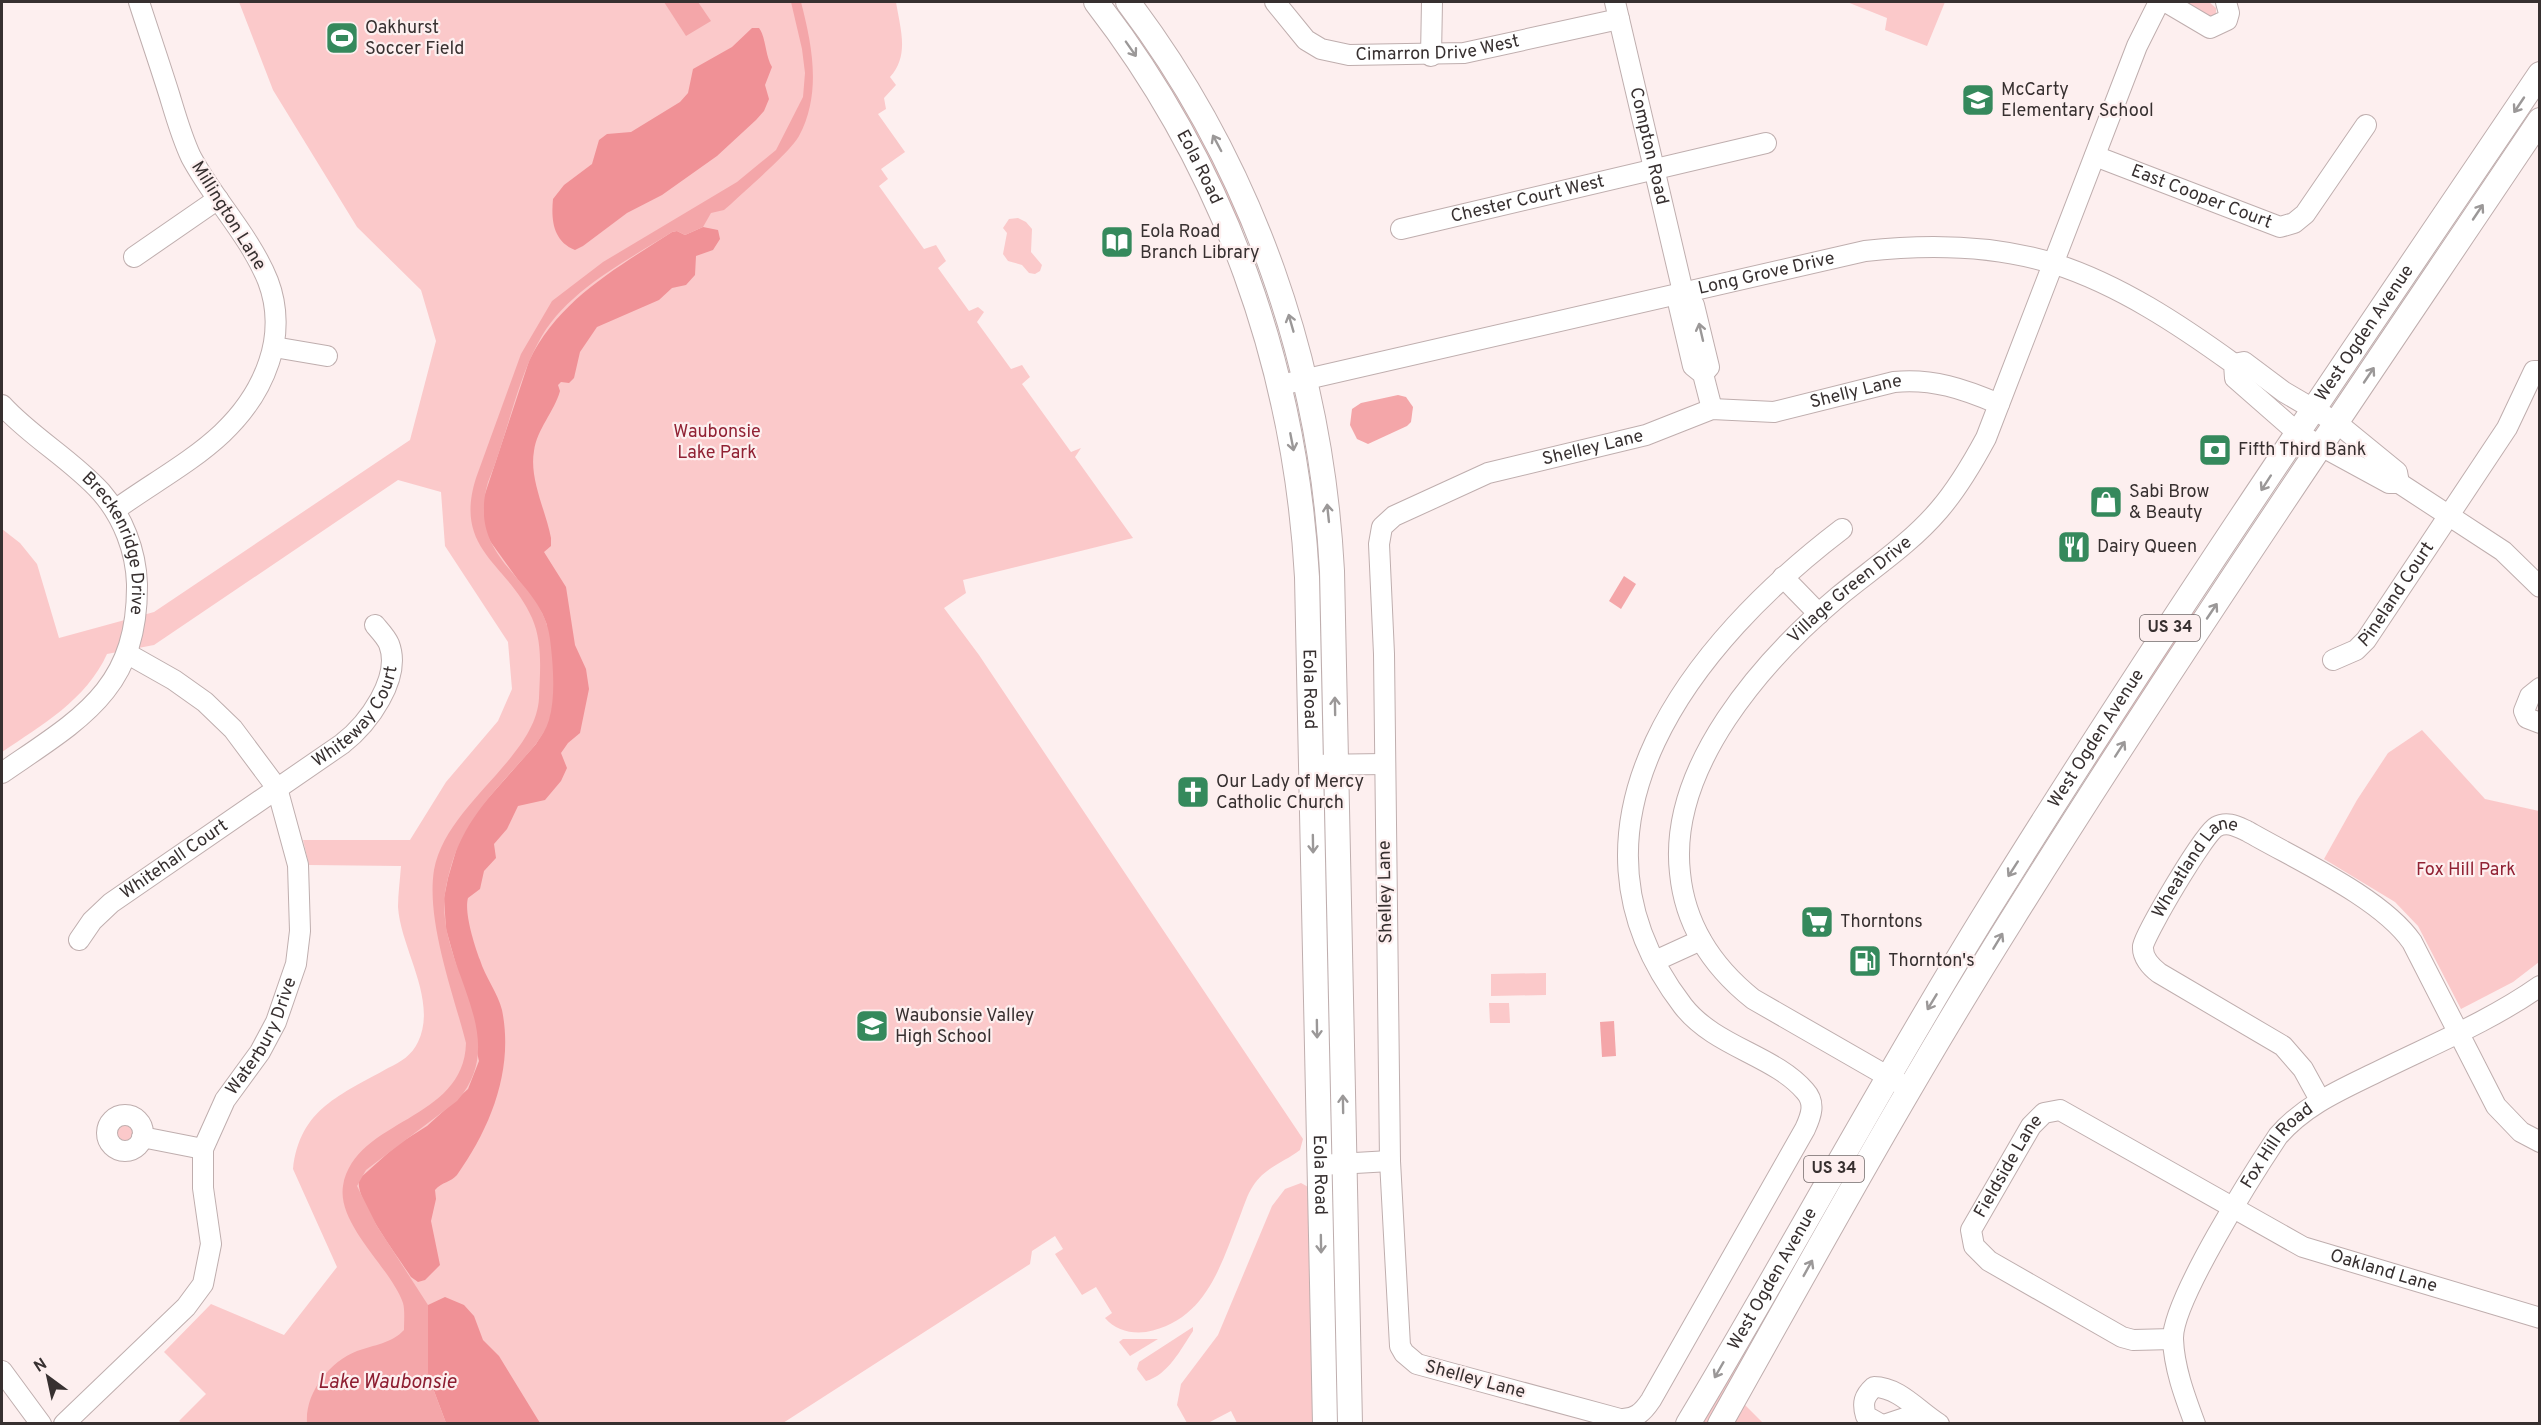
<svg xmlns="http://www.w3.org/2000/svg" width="2541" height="1425" font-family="Overpass,sans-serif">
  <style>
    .green { fill: #fbc9ca }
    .forest { fill: #f09196 }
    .water { fill: #f4a6a9 }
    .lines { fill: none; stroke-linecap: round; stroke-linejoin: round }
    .minor-casing { stroke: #bfaeae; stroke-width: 22 }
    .major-casing { stroke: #bfaeae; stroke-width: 26 }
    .minor { stroke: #fff; stroke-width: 20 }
    .major { stroke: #fff; stroke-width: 24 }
    .oneway { stroke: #9b9898 }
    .labels { text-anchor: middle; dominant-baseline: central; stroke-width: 4.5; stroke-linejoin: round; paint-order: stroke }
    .shield { fill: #fdefef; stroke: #726969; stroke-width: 1.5 }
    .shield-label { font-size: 16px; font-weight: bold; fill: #373030 }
    .poi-label { font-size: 18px; fill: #373030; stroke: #fdefef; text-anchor: start }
    .street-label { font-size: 18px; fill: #373030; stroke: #fdefef }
    .park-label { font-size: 18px; fill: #912234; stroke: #fdefef }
    .water-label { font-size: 20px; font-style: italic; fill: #8e1f32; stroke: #fdefef }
  </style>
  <rect width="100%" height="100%" fill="#fdefef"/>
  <g class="green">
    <path d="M239 2H896C900 28 910 55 890 77L896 85 884 98 886 109 878 114 905 152 881 169 888 179 879 186 924 249 936 245 946 261 938 268 969 311 978 307 984 312 977 322 1011 369 1022 365 1030 377 1022 384 1071 452 1081 448 1075 457 1133 538 963 580 966 593 944 608 979 655 1303 1139 1300 1150C1283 1163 1265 1167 1253 1186 1247 1195 1244 1206 1240 1216 1221 1265 1206 1321 1146 1332 1131 1334 1115 1330 1105 1318L1112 1313 1096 1287 1082 1295 1055 1254 1063 1249 1055 1236 1032 1251 1030 1264 783 1423H182L179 1421 206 1394 164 1352 211 1304 284 1335 337 1267 293 1169C300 1108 341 1095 388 1068 401 1062 412 1055 418 1042 438 1000 401 950 398 907 398 894 400 880 401 866L309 865 303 840H410L446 782 498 721 512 689 508 642 445 546 441 492 398 480 154 645 107 654C86 700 42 725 2 752V529L20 543 37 564 59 638 154 612 410 440 436 341 421 290 357 227 273 90Z"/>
    <path d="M1847 2H1945L1927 46 1885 30 1887 18Z"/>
    <path d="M2183 2H2209L2216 8V15L2211 19Z"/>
    <path d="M1113 5 1137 29 1217 161 1247 236 1111 7Z"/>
    <path d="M1018 218 1026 222 1032 229 1031 252 1042 265 1040 271 1035 274 1029 273 1022 265 1008 261 1003 254 1007 233 1003 228 1009 219Z"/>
    <path d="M2193 609 2197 613 2096 769 2090 765Z"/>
    <path d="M2422 730 2485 799 2539 811V962L2513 982 2461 1009 2418 926 2395 902 2324 859 2357 800 2388 753Z"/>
    <path d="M1546 973V995L1491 996V974Z"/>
    <path d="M1489 1003H1509L1510 1023H1490Z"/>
    <circle cx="124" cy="1133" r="9"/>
    <path d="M1301 1183 1310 1188 1317 1423H1237L1231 1411 1208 1423H1187L1177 1405 1181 1384 1218 1335 1272 1206 1285 1189Z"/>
    <path d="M1789 1265 1793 1267 1771 1314 1709 1423 1698 1424Z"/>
    <path d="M1193 1327V1331C1181 1349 1168 1375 1146 1381L1137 1369 1139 1362Z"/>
    <path d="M1123 1339H1158L1130 1356 1119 1342Z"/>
    <path d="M1742 1402 1763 1423 1730 1424Z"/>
  </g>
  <g class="forest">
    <path d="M752 28H759C766 37 765 55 772 67L765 85 769 99 764 111 756 120 717 156 662 195 627 213 583 246 575 250C553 241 551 220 553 199L564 185 592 164 599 140 607 134 631 132 680 102 688 93 693 69 732 47Z"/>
    <path d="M703 227 718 230 720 239 713 250 696 256 695 275 686 285 672 288 659 300 597 327 580 352 574 378 569 383 561 382 558 385 560 391C554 412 537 429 534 451 529 479 546 511 551 538V546L544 552 566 587 575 645 586 669 589 689 580 733 568 743 561 753 567 768 561 781 545 800 518 806 507 829 494 844 496 858 484 871 480 889 468 898C464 912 474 944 480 960 485 977 498 993 502 1010 514 1069 491 1127 457 1175 451 1182 442 1182 435 1190L436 1199 431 1221 440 1265 425 1280 418 1282 411 1277C399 1258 354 1200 359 1179L397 1145 427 1126 468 1089 479 1061 460 979 446 929 444 898 448 878 460 837 475 813 536 744 544 731 547 625 542 613 490 541 484 528 483 500 529 361C559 299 617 268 672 232L677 231 685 235Z"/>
    <path d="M445 1297 464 1305 474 1316 483 1340 499 1356 540 1423H446L428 1375V1305Z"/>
  </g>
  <g class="water">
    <path d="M664 2H698L711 21 686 36Z"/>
    <path d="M791 2H801C812 45 822 93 799 136 790 152 747 189 731 204L724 210 711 213 703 227 685 235 677 231 672 232C625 262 564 292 538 343 515 386 507 437 488 482 465 562 543 577 550 639 553 663 556 696 549 720 543 740 526 755 512 771 477 811 457 833 446 887 431 962 516 1034 457 1101L366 1170 357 1186 377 1226 428 1305V1375L446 1423H307C305 1393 329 1362 357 1351 374 1345 392 1343 404 1330 404 1322 405 1310 403 1303 391 1268 337 1225 343 1186 355 1118 464 1122 466 1043 453 992 426 921 434 870 446 804 536 758 539 698 540 671 543 643 532 618 508 563 453 551 476 478L521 354 552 301 603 262 737 182 776 150 803 97 805 73 802 49Z"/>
    <path d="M1398 395 1406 397 1413 407 1411 422 1407 426 1368 444 1357 439 1350 425 1352 409 1361 403Z"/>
    <path d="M1624 576 1636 584 1621 609 1609 601Z"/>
    <path d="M1614 1021 1616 1056 1602 1057 1600 1022Z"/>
  </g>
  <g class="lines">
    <g class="minor-casing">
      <g id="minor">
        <path id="s1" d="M1275 2 1306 40 1321 49 1349 55 1464 53 1619 19"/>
        <path id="s2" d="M1615 2 1683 292 1679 306 1693 366 1703 374 1712 409"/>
        <path d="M2166 2 2210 28 2227 20 2229 13 2226 2"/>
        <path d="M1431 56 1432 2"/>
        <path id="s3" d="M2095 156 2280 227 2294 223 2305 214 2366 125"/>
        <path id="s4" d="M1401 229 1766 143"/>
        <path d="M134 257 218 199"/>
        <path d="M1683 292 1694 305 1709 367 1703 374"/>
        <path d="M274 347 327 356"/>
        <path d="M2234 364 2244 362 2284 392 2337 423 2397 472 2399 483"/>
        <path id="s5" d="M1281 385 1865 251C1927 244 1995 245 2055 264 2120 285 2180 325 2234 364L2235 378 2299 434 2389 483H2399L2503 551 2540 587"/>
        <path id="s6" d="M2 405C31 437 71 459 101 492 123 517 136 551 137 584 138 690 80 719 2 773"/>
        <path d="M115 510C176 466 244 437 269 362 278 336 278 307 268 281 250 236 214 200 191 157 182 138 176 117 170 97 160 65 149 33 139 2"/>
        <path id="s7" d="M1842 529C1695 641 1544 825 1683 1006 1715 1047 1774 1055 1805 1091 1816 1103 1811 1116 1805 1129L1651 1400C1643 1412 1635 1420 1620 1419L1417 1364 1404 1353 1400 1346 1390 1161 1384 654 1379 544 1382 527 1394 516 1488 473 1646 435 1712 409 1774 412 1894 382C1932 378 1964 389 1999 404"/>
        <path d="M1783 577 1819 614"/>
        <path id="s8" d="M2333 660 2356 650 2366 640 2507 428 2534 371H2540"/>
        <path d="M2540 688 2530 696 2524 711 2527 718 2540 723"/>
        <path d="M1311 765 1385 764"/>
        <path id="s9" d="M79 940 92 921 111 903 342 744C368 724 402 678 389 644 386 637 380 631 375 625"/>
        <path d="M1655 961 1701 940"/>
        <path id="s10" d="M1901 1084 1753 999C1713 967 1685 925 1680 873 1668 767 1763 660 1839 596 1873 568 1910 544 1939 510 1958 488 1972 464 1986 438L2137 46 2159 2"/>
        <path id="s11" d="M2320 1100 2303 1069 2283 1046 2159 973C2151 967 2142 957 2143 946 2146 932 2205 832 2216 827 2227 821 2236 826 2247 831 2295 859 2381 897 2412 942L2496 1106 2521 1132 2540 1142"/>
        <circle cx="125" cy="1133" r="18"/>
        <path d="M142 1137 203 1149"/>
        <path d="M1320 1165 1390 1161"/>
        <path id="s12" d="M2173 1339 2133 1340 2122 1337 1989 1261 1974 1246 1971 1230 2031 1126 2044 1113 2060 1110 2303 1247 2540 1318"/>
        <path d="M2 1371 41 1424"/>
        <path id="s13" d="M64 1424 186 1307 203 1284 211 1244 203 1188V1149L225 1100 260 1052 276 1022 296 964 300 931 298 865 277 788 233 729 205 702 174 680 128 654"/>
        <path d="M1880 1424 1866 1416C1862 1403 1864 1396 1874 1387 1899 1387 1918 1411 1939 1424"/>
        <path d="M1887 1424 1920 1413"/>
        <path id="s14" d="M2195 1424C2185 1397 2174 1368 2173 1339 2172 1301 2254 1172 2278 1136 2304 1106 2338 1091 2373 1074 2429 1046 2489 1022 2540 986"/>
      </g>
    </g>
    <g class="major-casing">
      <g id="major">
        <path id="s15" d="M1096 2C1225 169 1295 366 1307 577L1325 1424"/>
        <path d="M1128 2C1253 167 1321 365 1332 571L1350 1424"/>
        <path id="s16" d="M1688 1424C1790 1254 1883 1079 1987 911 2163 627 2353 351 2540 74"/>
        <path d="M1720 1424C1815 1255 1908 1085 2011 921 2180 650 2362 385 2540 120"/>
      </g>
    </g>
    <use href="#minor" class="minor"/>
    <use href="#major" class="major"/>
  </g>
  <defs><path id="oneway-shaft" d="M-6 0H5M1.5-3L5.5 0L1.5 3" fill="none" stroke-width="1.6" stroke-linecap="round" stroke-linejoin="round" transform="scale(1.5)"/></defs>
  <g class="oneway">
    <use href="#oneway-shaft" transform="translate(1131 49) rotate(55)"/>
    <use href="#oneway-shaft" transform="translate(2519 105) rotate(124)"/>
    <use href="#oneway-shaft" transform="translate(1217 143) rotate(-118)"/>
    <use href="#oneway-shaft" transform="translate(2478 212) rotate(-56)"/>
    <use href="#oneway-shaft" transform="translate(1291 323) rotate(-106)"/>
    <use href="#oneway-shaft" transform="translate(1701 332) rotate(-103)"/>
    <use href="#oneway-shaft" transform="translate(2369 375) rotate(-56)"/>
    <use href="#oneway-shaft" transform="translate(1292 442) rotate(79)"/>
    <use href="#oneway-shaft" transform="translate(2266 483) rotate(123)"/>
    <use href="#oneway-shaft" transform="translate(1328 513) rotate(-96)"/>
    <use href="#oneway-shaft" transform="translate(2212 611) rotate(-56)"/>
    <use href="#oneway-shaft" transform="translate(1335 706) rotate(-91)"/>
    <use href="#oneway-shaft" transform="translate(2120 749) rotate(-57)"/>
    <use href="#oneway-shaft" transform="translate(1313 844) rotate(89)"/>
    <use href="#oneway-shaft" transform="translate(2013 869) rotate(123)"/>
    <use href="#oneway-shaft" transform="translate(1998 941) rotate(-59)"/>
    <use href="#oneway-shaft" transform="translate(1932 1002) rotate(121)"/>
    <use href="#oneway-shaft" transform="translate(1317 1029) rotate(89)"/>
    <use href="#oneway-shaft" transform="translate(1343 1104) rotate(-91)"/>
    <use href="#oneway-shaft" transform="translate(1321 1244) rotate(89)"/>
    <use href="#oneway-shaft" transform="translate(1808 1268) rotate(-61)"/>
    <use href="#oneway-shaft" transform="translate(1719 1370) rotate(120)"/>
  </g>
  <defs>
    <g id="stadium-square" transform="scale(1.725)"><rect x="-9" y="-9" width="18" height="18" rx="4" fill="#35895c" stroke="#fdefef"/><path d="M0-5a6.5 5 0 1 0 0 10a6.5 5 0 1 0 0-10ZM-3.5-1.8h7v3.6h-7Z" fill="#fff"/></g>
    <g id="school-square" transform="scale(1.725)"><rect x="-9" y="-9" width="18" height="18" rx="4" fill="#35895c" stroke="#fdefef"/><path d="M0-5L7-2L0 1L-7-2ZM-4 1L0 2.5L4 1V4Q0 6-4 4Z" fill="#fff"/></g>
    <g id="library-square" transform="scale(1.725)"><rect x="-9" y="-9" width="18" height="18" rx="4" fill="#35895c" stroke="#fdefef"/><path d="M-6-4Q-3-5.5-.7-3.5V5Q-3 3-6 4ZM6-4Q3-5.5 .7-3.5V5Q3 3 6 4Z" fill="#fff"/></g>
    <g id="bank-square" transform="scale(1.725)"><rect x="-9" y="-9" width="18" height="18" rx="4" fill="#35895c" stroke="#fdefef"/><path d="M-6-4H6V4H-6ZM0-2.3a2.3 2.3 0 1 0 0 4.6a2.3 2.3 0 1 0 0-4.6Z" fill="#fff"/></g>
    <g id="shop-square" transform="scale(1.725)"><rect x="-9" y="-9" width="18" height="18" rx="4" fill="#35895c" stroke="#fdefef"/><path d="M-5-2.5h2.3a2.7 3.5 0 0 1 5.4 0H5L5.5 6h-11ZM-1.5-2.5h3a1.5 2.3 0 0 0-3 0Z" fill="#fff"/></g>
    <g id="restaurant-square" transform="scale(1.725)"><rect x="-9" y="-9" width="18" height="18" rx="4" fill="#35895c" stroke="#fdefef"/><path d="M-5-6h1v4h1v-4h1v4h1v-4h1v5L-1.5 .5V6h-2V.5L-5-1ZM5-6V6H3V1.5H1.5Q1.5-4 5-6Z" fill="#fff"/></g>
    <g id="church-square" transform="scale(1.725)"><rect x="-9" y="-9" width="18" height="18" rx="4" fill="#35895c" stroke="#fdefef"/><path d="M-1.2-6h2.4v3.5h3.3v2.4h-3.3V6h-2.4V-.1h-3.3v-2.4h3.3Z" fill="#fff"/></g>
    <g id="supermarket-square" transform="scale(1.725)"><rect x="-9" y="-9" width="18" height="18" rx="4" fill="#35895c" stroke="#fdefef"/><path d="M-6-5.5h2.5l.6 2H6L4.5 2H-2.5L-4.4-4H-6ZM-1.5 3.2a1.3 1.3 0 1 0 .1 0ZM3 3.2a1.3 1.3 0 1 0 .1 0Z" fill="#fff"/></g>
    <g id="fuel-square" transform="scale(1.725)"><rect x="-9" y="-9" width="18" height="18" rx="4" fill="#35895c" stroke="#fdefef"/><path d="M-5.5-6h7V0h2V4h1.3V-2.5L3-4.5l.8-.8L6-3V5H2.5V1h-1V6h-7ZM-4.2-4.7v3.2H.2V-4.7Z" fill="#fff"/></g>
  </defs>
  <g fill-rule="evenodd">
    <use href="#stadium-square" x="342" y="38"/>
    <use href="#school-square" x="1978" y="100"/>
    <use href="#library-square" x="1117" y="242"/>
    <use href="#bank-square" x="2215" y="450"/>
    <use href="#shop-square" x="2106" y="502"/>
    <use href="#restaurant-square" x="2074" y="547"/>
    <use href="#church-square" x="1193" y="792"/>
    <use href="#supermarket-square" x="1817" y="922"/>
    <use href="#fuel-square" x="1865" y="961"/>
    <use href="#school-square" x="872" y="1026"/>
  </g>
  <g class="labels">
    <g class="shield">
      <rect x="2140" y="615" width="60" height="26" rx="4.5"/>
      <rect x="1804" y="1156" width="60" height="26" rx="4.5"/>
    </g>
    <g class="shield-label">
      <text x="2170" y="628">US 34</text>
      <text x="1834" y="1169">US 34</text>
    </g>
    <g class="poi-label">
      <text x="365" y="28">Oakhurst<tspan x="365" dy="21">Soccer Field</tspan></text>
      <text x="2001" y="90">McCarty<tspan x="2001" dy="21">Elementary School</tspan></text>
      <text x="1140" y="232">Eola Road<tspan x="1140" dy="21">Branch Library</tspan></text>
      <text x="2238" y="450">Fifth Third Bank</text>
      <text x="2129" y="492">Sabi Brow<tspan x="2129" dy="21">&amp; Beauty</tspan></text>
      <text x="2097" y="547">Dairy Queen</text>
      <text x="1216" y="782">Our Lady of Mercy<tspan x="1216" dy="21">Catholic Church</tspan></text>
      <text x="1840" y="922">Thorntons</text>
      <text x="1888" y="961">Thornton's</text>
      <text x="895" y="1016">Waubonsie Valley<tspan x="895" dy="21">High School</tspan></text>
    </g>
    <g class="street-label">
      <text stroke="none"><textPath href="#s1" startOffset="184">Cimarron Drive West</textPath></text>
      <text stroke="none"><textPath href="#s2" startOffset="148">Compton Road</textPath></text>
      <text stroke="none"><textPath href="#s15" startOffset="195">Eola Road</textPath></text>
      <text stroke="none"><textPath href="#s3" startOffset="114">East Cooper Court</textPath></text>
      <text stroke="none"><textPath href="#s4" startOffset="130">Chester Court West</textPath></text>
      <text transform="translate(228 216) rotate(58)">Millington Lane</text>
      <text stroke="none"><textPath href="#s5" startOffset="498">Long Grove Drive</textPath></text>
      <text stroke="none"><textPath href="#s16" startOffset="1284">West Ogden Avenue</textPath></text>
      <text stroke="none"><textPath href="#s7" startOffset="2662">Shelly Lane</textPath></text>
      <text stroke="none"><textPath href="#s7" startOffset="2390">Shelley Lane</textPath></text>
      <text stroke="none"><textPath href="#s6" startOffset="186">Breckenridge Drive</textPath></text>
      <text stroke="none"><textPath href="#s10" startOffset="664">Village Green Drive</textPath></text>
      <text stroke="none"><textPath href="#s8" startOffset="94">Pineland Court</textPath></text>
      <text stroke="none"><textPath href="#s15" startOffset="734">Eola Road</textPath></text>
      <text stroke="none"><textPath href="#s9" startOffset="360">Whiteway Court</textPath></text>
      <text stroke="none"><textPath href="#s16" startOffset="798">West Ogden Avenue</textPath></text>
      <text stroke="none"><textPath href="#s9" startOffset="126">Whitehall Court</textPath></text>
      <text stroke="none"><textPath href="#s11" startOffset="340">Wheatland Lane</textPath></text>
      <text transform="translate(1386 892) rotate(-91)">Shelley Lane</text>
      <text stroke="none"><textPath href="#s13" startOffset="462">Waterbury Drive</textPath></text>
      <text stroke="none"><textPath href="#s14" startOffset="310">Fox Hill Road</textPath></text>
      <text stroke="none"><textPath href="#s12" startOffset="316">Fieldside Lane</textPath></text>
      <text stroke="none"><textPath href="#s15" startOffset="1220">Eola Road</textPath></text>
      <text stroke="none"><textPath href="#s12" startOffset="760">Oakland Lane</textPath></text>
      <text stroke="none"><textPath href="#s16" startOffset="168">West Ogden Avenue</textPath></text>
      <text transform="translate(1475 1380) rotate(15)">Shelley Lane</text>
    </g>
    <g class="park-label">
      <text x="717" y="432">Waubonsie<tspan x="717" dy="21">Lake Park</tspan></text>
      <text x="2466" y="870">Fox Hill Park</text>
    </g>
    <g class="water-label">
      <text x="387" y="1383">Lake Waubonsie</text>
    </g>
  </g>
  <rect width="2541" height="1425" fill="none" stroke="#373030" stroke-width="6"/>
  <g transform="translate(48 1377) rotate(327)" stroke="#fdefef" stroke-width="4.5" paint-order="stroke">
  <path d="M0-4.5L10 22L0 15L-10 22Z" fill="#373030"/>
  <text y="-9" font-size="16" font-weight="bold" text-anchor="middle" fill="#373030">N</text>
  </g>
</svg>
